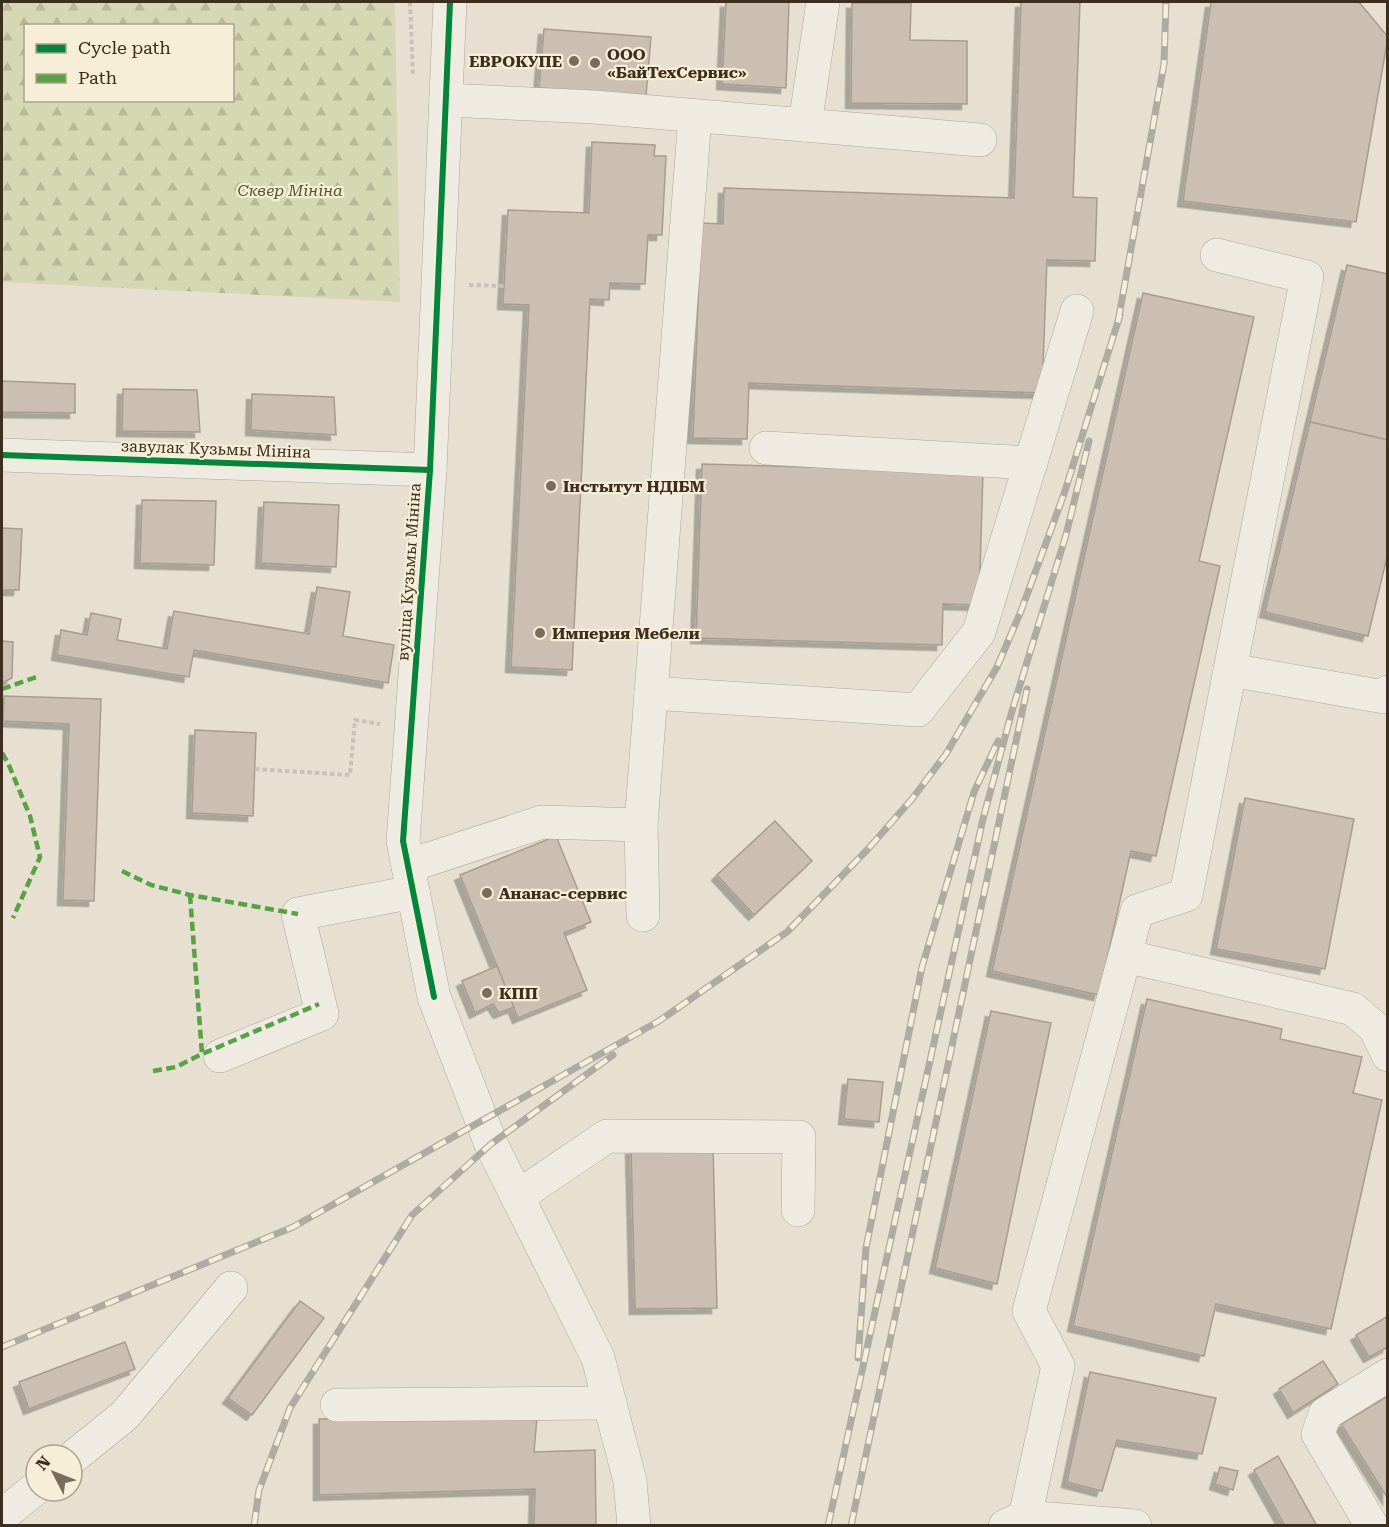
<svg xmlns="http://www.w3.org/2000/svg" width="1389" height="1527" font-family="'Roboto Serif',serif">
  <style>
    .forest { fill: url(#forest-firs); fill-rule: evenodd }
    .building { fill: #cbbfb2; stroke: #a89c90; stroke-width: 1.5; filter: url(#shadow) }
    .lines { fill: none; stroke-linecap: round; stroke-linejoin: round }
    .minor-casing { stroke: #ada599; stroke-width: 34 }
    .path { stroke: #c8c2b9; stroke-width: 4; stroke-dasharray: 4.5 3; stroke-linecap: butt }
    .minor { stroke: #efebe3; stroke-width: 33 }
    .rail-casing { stroke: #afaaa2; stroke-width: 7 }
    .rail { stroke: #f7eed8; stroke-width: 4.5; stroke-dasharray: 14; stroke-linecap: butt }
    .quiet { stroke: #54a441; stroke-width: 4.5; stroke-dasharray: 9 4.5; stroke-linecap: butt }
    .cycleway-casing { stroke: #f7eed8; stroke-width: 10 }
    .cycleway { stroke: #00873e; stroke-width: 6 }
    .poi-dot { fill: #786c5e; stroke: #f7eed8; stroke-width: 2 }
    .labels { text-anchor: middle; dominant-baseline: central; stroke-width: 4.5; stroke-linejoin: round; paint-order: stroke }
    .poi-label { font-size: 16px; font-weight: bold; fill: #3d2e20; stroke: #f7eed8; text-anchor: start }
    .park-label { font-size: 16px; font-style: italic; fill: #4d5a26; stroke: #f7eed8 }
    .street-label { font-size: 16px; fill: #3d2e20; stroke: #f7eed8 }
  </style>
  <defs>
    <pattern id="forest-firs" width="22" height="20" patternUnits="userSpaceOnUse" patternTransform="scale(1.5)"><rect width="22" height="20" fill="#d6d7b3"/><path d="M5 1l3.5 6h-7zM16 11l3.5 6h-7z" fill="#b9b99a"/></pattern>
    <filter id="shadow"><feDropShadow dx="-5.5" dy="5.5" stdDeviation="0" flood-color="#0004"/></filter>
  </defs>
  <rect width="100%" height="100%" fill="#e7e0d1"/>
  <path class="forest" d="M2 2H395L400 302 2 282ZM26 26H232V100H26Z"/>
  <g class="building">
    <path d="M726 2H789L786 88 722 84Z"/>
    <path d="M1021 2H1080L1073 197 1097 198 1095 261 1047 260 1042 393 749 383 747 439 693 438 701 223 723 224 724 188 1014 198Z"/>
    <path d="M1211 2H1359L1388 37 1356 222 1183 201Z"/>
    <path d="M852 3H911L910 40 967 41V104L851 103Z"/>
    <path d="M544 29 651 37 646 96 539 88Z"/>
    <path d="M592 142 655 145 654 156H666L662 235H648L645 284 610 283 609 300 590 299 572 670 511 667 529 305 503 304 508 210 589 213Z"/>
    <path d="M1347 265 1388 274V440L1310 422Z"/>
    <path d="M1143 293 1254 317 1199 561 1220 566 1156 856 1131 851 1099 995 992 971Z"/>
    <path d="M2 381 75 384V413L2 412Z"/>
    <path d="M123 389 197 390 200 432 122 431Z"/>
    <path d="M252 394 334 397 336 435 251 430Z"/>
    <path d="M1310 422 1388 440V553L1368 636 1265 612Z"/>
    <path d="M702 464 983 472 979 605 943 604 942 645 696 638Z"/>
    <path d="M142 500 216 501 214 565 140 563Z"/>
    <path d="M264 502 339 505 336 567 261 563Z"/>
    <path d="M2 528 22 529 19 590H2Z"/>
    <path d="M317 587 350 592 343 636 394 645 388 683 194 650 189 677 57 655 61 630 87 635 91 613 121 619 117 640 167 649 174 611 309 634Z"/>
    <path d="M2 641 13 642 12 678 2 683Z"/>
    <path d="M4 696 101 699 94 901 63 900 69 724 3 721Z"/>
    <path d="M195 730 256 733 253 816 192 813Z"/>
    <path d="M1245 798 1354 819 1325 969 1216 949Z"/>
    <path d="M775 821 812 861 754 915 717 875Z"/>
    <path d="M556 836 591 922 564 933 587 990 518 1018 460 875Z"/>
    <path d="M497 966 514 1007 499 1013 493 1004 475 1013 462 981Z"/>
    <path d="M1147 999 1282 1029 1280 1039 1362 1057 1353 1093 1382 1100 1331 1329 1216 1304 1204 1356 1073 1326Z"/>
    <path d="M991 1011 1051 1023 997 1284 935 1268Z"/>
    <path d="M848 1079 883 1082 879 1122 844 1119Z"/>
    <path d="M713 1147 717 1308 635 1309 631 1149Z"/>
    <path d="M300 1301 324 1318 252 1415 228 1398Z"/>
    <path d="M1388 1316V1347L1369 1357 1356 1335Z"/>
    <path d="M125 1342 135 1369 29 1409 19 1382Z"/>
    <path d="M1323 1361 1338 1384 1293 1413 1279 1389Z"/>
    <path d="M1090 1372 1216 1398 1202 1454 1117 1440 1102 1491 1067 1482Z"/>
    <path d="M1388 1396V1499L1341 1424Z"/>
    <path d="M537 1417 534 1452 595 1450 596 1526H534L535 1489 319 1495V1419Z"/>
    <path d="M1278 1456 1317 1526H1285L1254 1470Z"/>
    <path d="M1220 1467 1238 1471 1233 1490 1215 1484Z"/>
  </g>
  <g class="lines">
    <g class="minor-casing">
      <g id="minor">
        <path d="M450 2 430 470 403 841 434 997 491 1144 598 1358 630 1481 634 1526"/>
        <path d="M446 100 594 107 980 140"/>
        <path d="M805 125 823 2"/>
        <path d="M766 448 1031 463"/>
        <path d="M2 455 430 470"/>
        <path d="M1230 670 1384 697 1388 692"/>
        <path d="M651 693 918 710 979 632 1077 311"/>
        <path d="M641 825 695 116"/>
        <path d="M408 866 542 822 641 825 643 915"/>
        <path d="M1125 956 1353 1009 1375 1028 1388 1055"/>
        <path d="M220 1056 322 1014 298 914 413 892"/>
        <path d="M517 1197 607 1136 799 1137 798 1210"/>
        <path d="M337 1405 610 1403"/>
        <path d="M72 1458 125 1415 231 1288"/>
        <path d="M2 1516 36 1488"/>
        <path d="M1025 1517 1058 1366 1029 1311 1137 911 1186 895 1307 277 1217 255"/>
        <path d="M1005 1526 1025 1517 1135 1526"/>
        <path d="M1372 1526 1318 1434 1325 1414 1388 1375"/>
      </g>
    </g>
    <g class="path">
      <path d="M410 2 413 75"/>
      <path d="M469 285 504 286"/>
      <path d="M255 769 350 775 355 720 380 724"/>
    </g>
    <use href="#minor" class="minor"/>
    <g class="rail-casing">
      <g id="rail">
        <path d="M1118 322 1164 64 1166 2"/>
        <path d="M2 1347 293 1227 659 1021 787 932 868 849 912 799 946 754 997 667 1021 611 1064 494 1120 315"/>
        <path d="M858 1358 866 1248 922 967 974 792 998 741"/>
        <path d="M254 1526 259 1490 290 1408 412 1215 491 1144 613 1055"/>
        <path d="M828 1526 983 819 1012 711 1066 535 1089 441"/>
        <path d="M851 1526 1027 689"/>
      </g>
    </g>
    <use href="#rail" class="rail"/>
    <g class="quiet">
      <path d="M2 689 36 677"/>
      <path d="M2 753 8 763 30 816 40 857 13 918"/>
      <path d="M122 871 151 885 190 895 298 914"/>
      <path d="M190 895 202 1054"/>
      <path d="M153 1071 176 1067 202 1054 319 1004"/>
    </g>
    <g class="cycleway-casing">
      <g id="cycleway">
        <path d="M2 455 430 470"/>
        <path d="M434 997 403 841 430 470 450 2"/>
      </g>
    </g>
    <use href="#cycleway" class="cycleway"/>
  </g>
  <g class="poi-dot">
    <circle cx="574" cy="61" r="6"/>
    <circle cx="595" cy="63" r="6"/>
    <circle cx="551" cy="486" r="6"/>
    <circle cx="540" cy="633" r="6"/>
    <circle cx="487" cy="893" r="6"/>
    <circle cx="487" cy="993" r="6"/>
  </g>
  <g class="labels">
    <g class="poi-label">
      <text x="607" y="54">ООО<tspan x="607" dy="18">«БайТехСервис»</tspan></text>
      <text x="562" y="61" text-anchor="end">ЕВРОКУПЕ</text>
      <text x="563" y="486">Інстытут НДІБМ</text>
      <text x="552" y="633">Империя Мебели</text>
      <text x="499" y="893">Ананас-сервис</text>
      <text x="499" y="993">КПП</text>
    </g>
    <g class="park-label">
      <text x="290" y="190">Сквер Мініна</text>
    </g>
    <g class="street-label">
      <text transform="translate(216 449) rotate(2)">завулак Кузьмы Мініна</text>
      <text transform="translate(409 572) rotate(-86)">вуліца Кузьмы Мініна</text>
    </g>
  </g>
  <rect width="1389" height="1527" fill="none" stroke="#3d2e20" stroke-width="6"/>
  <rect x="24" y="24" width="210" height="78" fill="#f7eed8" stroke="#ada18e" stroke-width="1.5"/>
  <rect x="36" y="44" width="30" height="9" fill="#00873e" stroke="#ada18e" stroke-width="1.5"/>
  <text x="78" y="54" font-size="18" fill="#3d2e20">Cycle path</text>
  <rect x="36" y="74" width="30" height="9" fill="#54a441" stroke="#ada18e" stroke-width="1.5"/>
  <text x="78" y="84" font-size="18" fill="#3d2e20">Path</text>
  <g transform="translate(54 1473) rotate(312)"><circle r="28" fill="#f7eed8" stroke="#ada18e" stroke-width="1.5"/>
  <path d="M0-4.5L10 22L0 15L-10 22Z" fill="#786c5e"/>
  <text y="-9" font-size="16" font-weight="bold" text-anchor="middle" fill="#3d2e20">N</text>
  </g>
</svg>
